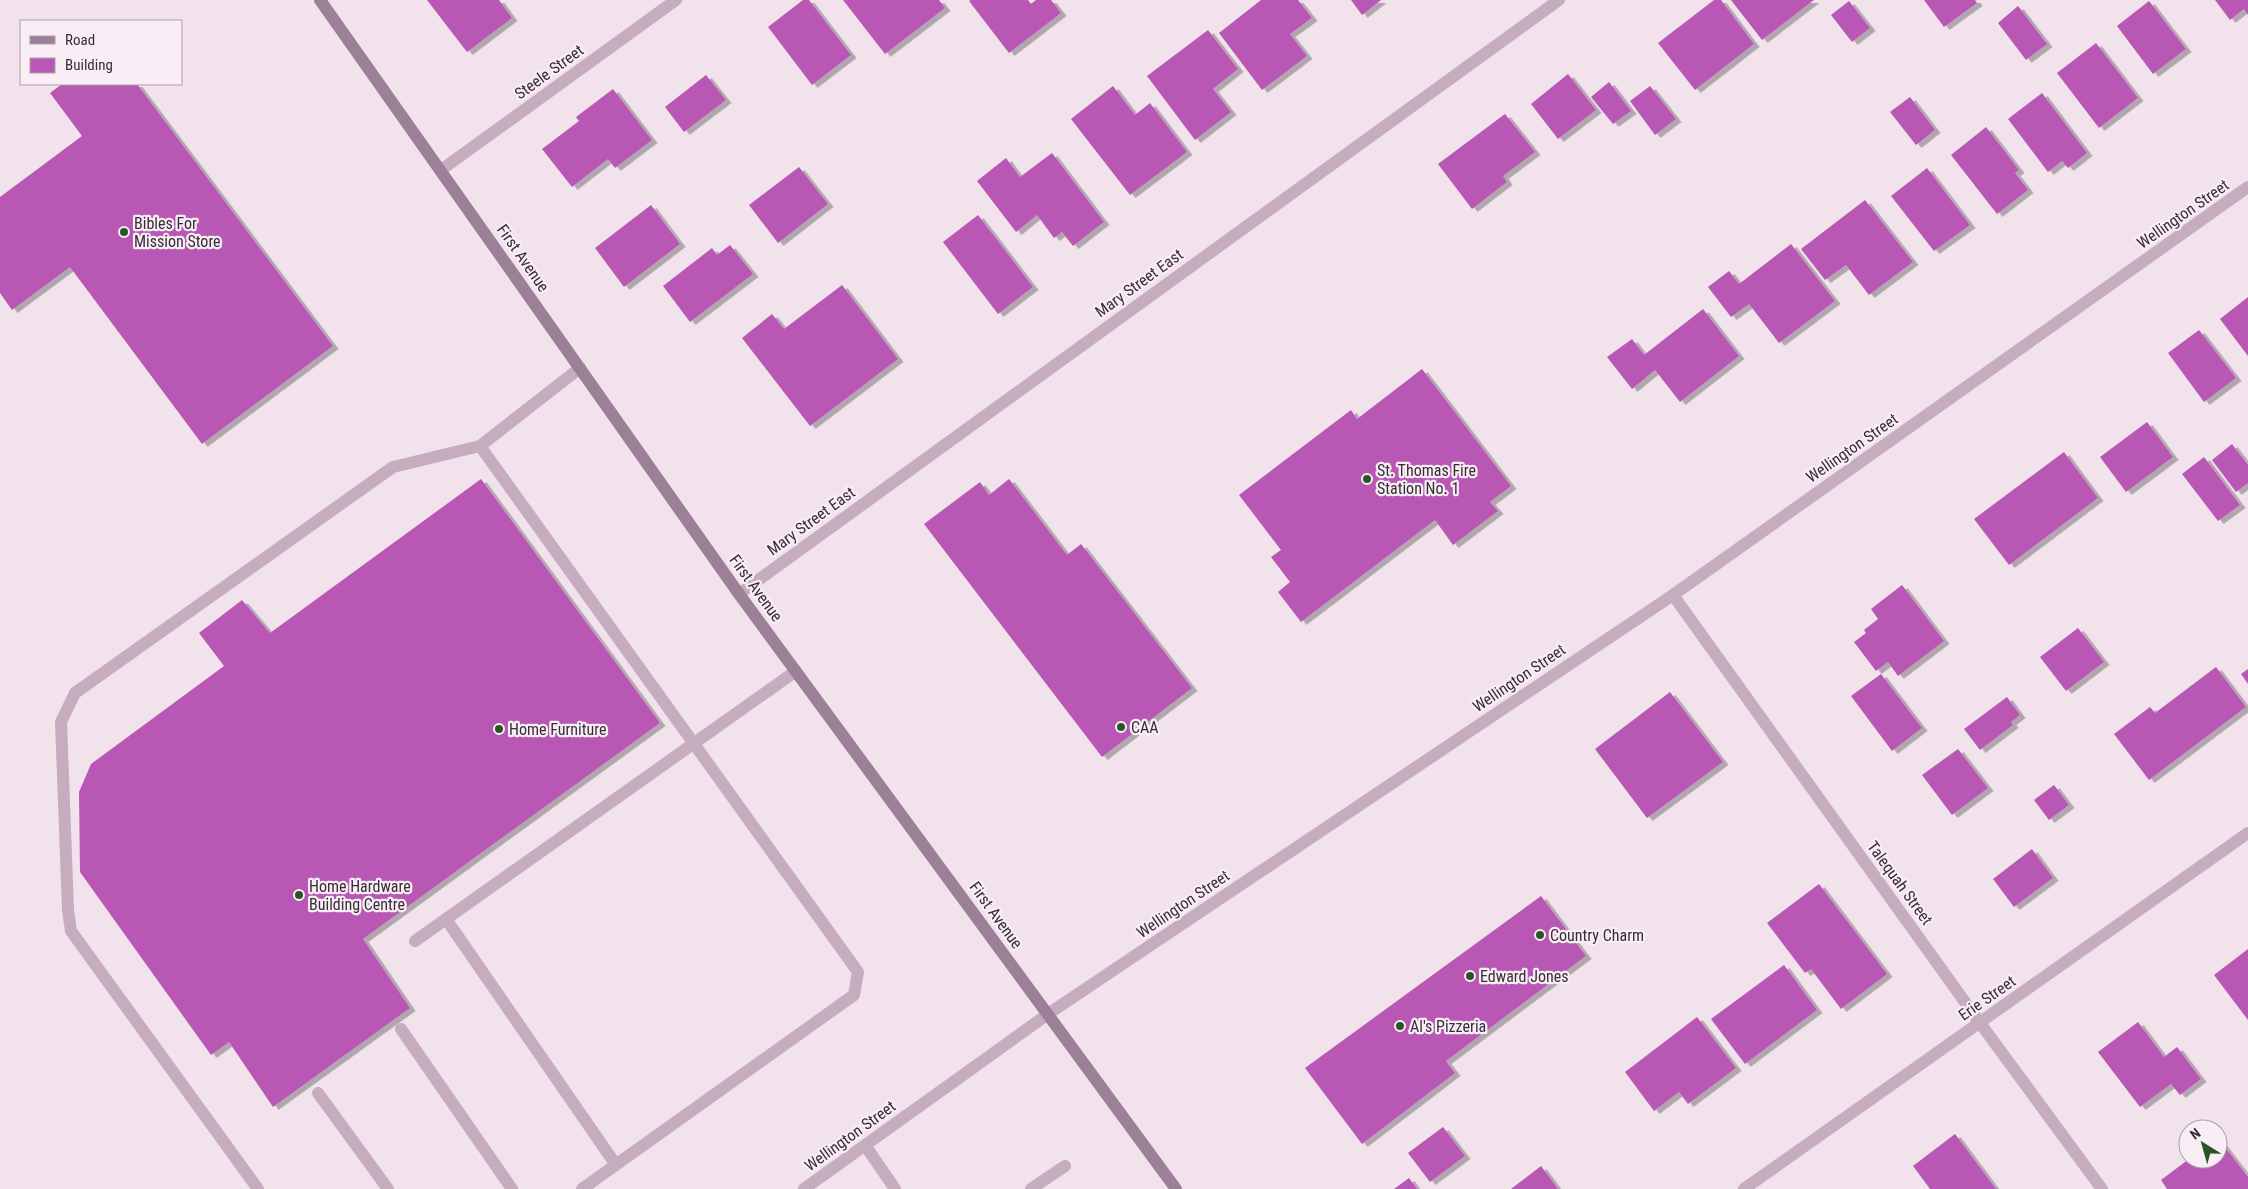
<svg xmlns="http://www.w3.org/2000/svg" width="2248" height="1189" font-family="'Roboto Condensed',sans-serif">
  <style>
    .building { fill: #b858b4; filter: url(#shadow) }
    .lines { fill: none; stroke-linecap: round; stroke-linejoin: round }
    .service { stroke: #c5acbe; stroke-width: 12 }
    .minor { stroke: #c5acbe; stroke-width: 12 }
    .tertiary { stroke: #c5acbe; stroke-width: 12 }
    .secondary { stroke: #9c8097; stroke-width: 12 }
    .poi-dot { fill: #2c5526; stroke: #f9eef5; stroke-width: 2 }
    .labels { text-anchor: middle; dominant-baseline: central; stroke-width: 4.5; stroke-linejoin: round; paint-order: stroke }
    .street-label { font-size: 16px; fill: #382c36; stroke: #f9eef5 }
    .poi-label { font-size: 16px; fill: #382c36; stroke: #f9eef5; text-anchor: start }
  </style>
  <defs>
    <filter id="shadow"><feDropShadow dx="5.5" dy="3" stdDeviation="0" flood-color="#0004"/></filter>
  </defs>
  <rect width="100%" height="100%" fill="#f1e2ec"/>
  <g class="building">
    <path d="M427 0H499L512 18 467 52Z"/>
    <path d="M803 0H809L851 55 812 85 768 27Z"/>
    <path d="M843 0H939L945 8 885 54Z"/>
    <path d="M971 0H1028L1031 4 1036 0H1051L1061 13 1009 53 969 1Z"/>
    <path d="M1261 0H1298L1312 18 1290 34 1307 56 1262 90 1219 33Z"/>
    <path d="M1351 0H1381L1362 15Z"/>
    <path d="M1714 0H1721L1754 44 1695 90 1658 43Z"/>
    <path d="M1731 0H1814L1762 40Z"/>
    <path d="M1924 0H1975L1977 3 1944 27Z"/>
    <path d="M2215 0H2248V15L2244 9 2230 20Z"/>
    <path d="M1849 1 1870 28 1852 42 1831 15Z"/>
    <path d="M2149 1 2186 49 2153 74 2117 26Z"/>
    <path d="M2018 6 2047 44 2026 60 1998 23Z"/>
    <path d="M1208 30 1238 69 1213 89 1231 112 1195 140 1147 76Z"/>
    <path d="M2096 43 2138 98 2099 128 2057 73Z"/>
    <path d="M1568 74 1596 110 1558 139 1531 104Z"/>
    <path d="M706 75 726 100 684 132 665 107Z"/>
    <path d="M1609 82 1631 111 1613 124 1591 97Z"/>
    <path d="M62 84H137L333 346 202 444 70 267 12 310 0 293V197L82 136 50 93Z"/>
    <path d="M1113 86 1135 115 1150 103 1187 152 1130 195 1071 119Z"/>
    <path d="M1650 86 1676 119 1655 135 1630 101Z"/>
    <path d="M613 89 652 140 615 168 608 159 572 187 542 149 579 121 576 117Z"/>
    <path d="M2042 93 2087 153 2068 168 2062 161 2048 172 2008 119Z"/>
    <path d="M1910 97 1935 130 1916 145 1890 112Z"/>
    <path d="M1505 114 1535 152 1503 176 1507 182 1472 209 1438 164Z"/>
    <path d="M1986 127 2019 170 2015 173 2028 190 1997 214 1951 155Z"/>
    <path d="M1052 153 1104 222 1073 246 1062 232 1054 238 1037 215 1016 232 977 181 1006 158 1020 177Z"/>
    <path d="M799 167 828 204 778 243 749 205Z"/>
    <path d="M1927 168 1970 225 1934 251 1891 196Z"/>
    <path d="M1865 200 1913 262 1869 295 1846 265 1825 280 1801 249Z"/>
    <path d="M651 205 680 244 624 287 595 248Z"/>
    <path d="M978 215 1033 287 998 314 943 242Z"/>
    <path d="M1791 244 1835 301 1779 343 1749 304 1731 317 1708 287 1729 271 1739 284Z"/>
    <path d="M730 245 753 274 690 322 663 286 712 248 717 255Z"/>
    <path d="M842 285 898 359 810 426 742 338 772 314 784 329Z"/>
    <path d="M2248 297V356L2220 319Z"/>
    <path d="M1703 309 1739 356 1680 402 1655 370 1632 389 1607 357 1632 339 1644 355Z"/>
    <path d="M2199 330 2236 378 2204 402 2168 353Z"/>
    <path d="M1422 369 1511 486 1490 502 1498 511 1453 545 1435 520 1301 622 1278 592 1290 582 1271 557 1281 550 1239 495 1351 410 1357 419Z"/>
    <path d="M2147 422 2173 457 2126 492 2100 457Z"/>
    <path d="M2232 444 2248 465V483L2236 492 2212 460Z"/>
    <path d="M2064 452 2098 498 2009 565 1974 519Z"/>
    <path d="M2204 457 2240 505 2218 521 2182 474Z"/>
    <path d="M481 479 660 723 363 939 410 1008 273 1107 229 1042 211 1055 80 872 79 792 91 764 224 666 199 633 242 600 270 633Z"/>
    <path d="M1009 479 1067 555 1081 544 1192 688 1102 757 924 524 980 482 989 495Z"/>
    <path d="M1902 585 1944 641 1898 676 1888 662 1876 671 1854 642 1866 633 1864 630 1878 619 1871 609Z"/>
    <path d="M2078 628 2104 662 2066 691 2040 657Z"/>
    <path d="M2216 667 2246 707 2149 780 2114 734 2150 707 2155 713Z"/>
    <path d="M2248 669V684L2241 674Z"/>
    <path d="M1881 674 1922 728 1892 751 1851 696Z"/>
    <path d="M1670 692 1723 762 1647 818 1595 749Z"/>
    <path d="M2007 697 2020 715 2011 722 2013 725 1980 750 1964 729Z"/>
    <path d="M1958 749 1988 788 1952 815 1922 775Z"/>
    <path d="M2054 785 2069 805 2049 820 2034 800Z"/>
    <path d="M2032 849 2053 878 2014 907 1993 879Z"/>
    <path d="M1819 884 1887 974 1841 1009 1811 969 1805 973 1767 923Z"/>
    <path d="M1541 896 1586 956 1446 1061 1455 1073 1362 1144 1305 1068Z"/>
    <path d="M2248 949V1020L2214 975Z"/>
    <path d="M1784 965 1817 1010 1745 1064 1711 1019Z"/>
    <path d="M1697 1017 1736 1068 1688 1104 1679 1092 1654 1111 1625 1072Z"/>
    <path d="M2138 1022 2164 1057 2177 1047 2201 1079 2180 1095 2171 1084 2140 1107 2098 1052Z"/>
    <path d="M1443 1127 1465 1156 1430 1182 1408 1153Z"/>
    <path d="M1955 1134 1996 1189H1930L1913 1166Z"/>
    <path d="M2218 1138 2248 1177V1189H2167L2161 1180 2189 1159H2218Z"/>
    <path d="M1541 1166 1558 1189H1511Z"/>
    <path d="M1409 1178 1417 1189H1394Z"/>
  </g>
  <g class="lines">
    <g class="service">
      <path d="M480 446 858 972 854 995 582 1189"/>
      <path d="M446 919 616 1165"/>
      <path d="M415 941 796 671"/>
      <path d="M401 1029 512 1189"/>
      <path d="M318 1093 388 1189"/>
      <path d="M865 1145 895 1189"/>
      <path d="M258 1189 71 931 68 910 61 722 75 693 393 467 480 446 580 368"/>
      <path d="M1031 1189 1065 1166"/>
    </g>
    <g class="minor">
      <path d="M441 170 676 0"/>
      <path d="M739 594 1559 0"/>
      <path d="M1673 595 1980 1023 2102 1189"/>
      <path d="M1744 1189 2248 833"/>
    </g>
    <path class="tertiary" d="M804 1189 1048 1014 1673 595 2248 187"/>
    <path class="secondary" d="M320 0 739 594 1176 1189"/>
  </g>
  <g class="poi-dot">
    <circle cx="124" cy="232" r="5"/>
    <circle cx="1367" cy="479" r="5"/>
    <circle cx="1121" cy="727" r="5"/>
    <circle cx="499" cy="729" r="5"/>
    <circle cx="299" cy="895" r="5"/>
    <circle cx="1540" cy="935" r="5"/>
    <circle cx="1470" cy="976" r="5"/>
    <circle cx="1400" cy="1026" r="5"/>
  </g>
  <g class="labels">
    <g class="street-label">
      <text transform="translate(549 72) rotate(-36)">Steele Street</text>
      <text transform="translate(2183 214) rotate(-35)">Wellington Street</text>
      <text transform="translate(523 258) rotate(55)">First Avenue</text>
      <text transform="translate(1139 283) rotate(-36)">Mary Street East</text>
      <text transform="translate(1852 448) rotate(-35)">Wellington Street</text>
      <text transform="translate(811 521) rotate(-36)">Mary Street East</text>
      <text transform="translate(756 588) rotate(54)">First Avenue</text>
      <text transform="translate(1519 678) rotate(-34)">Wellington Street</text>
      <text transform="translate(1900 883) rotate(54)">Talequah Street</text>
      <text transform="translate(1183 904) rotate(-34)">Wellington Street</text>
      <text transform="translate(996 915) rotate(54)">First Avenue</text>
      <text transform="translate(1987 998) rotate(-35)">Erie Street</text>
      <text transform="translate(850 1136) rotate(-36)">Wellington Street</text>
    </g>
    <g class="poi-label">
      <text x="134" y="223">Bibles For<tspan x="134" dy="18">Mission Store</tspan></text>
      <text x="1377" y="470">St. Thomas Fire<tspan x="1377" dy="18">Station No. 1</tspan></text>
      <text x="1131" y="727">CAA</text>
      <text x="509" y="729">Home Furniture</text>
      <text x="309" y="886">Home Hardware<tspan x="309" dy="18">Building Centre</tspan></text>
      <text x="1550" y="935">Country Charm</text>
      <text x="1480" y="976">Edward Jones</text>
      <text x="1410" y="1026">Al's Pizzeria</text>
    </g>
  </g>
  <rect x="20" y="20" width="162" height="65" fill="#f9eef5" stroke="#aca0a9"/>
  <rect x="30" y="36" width="25" height="8" fill="#9c8097" stroke="#aca0a9"/>
  <text x="65" y="45" font-size="15" fill="#382c36">Road</text>
  <rect x="30" y="58" width="25" height="15" fill="#b858b4" stroke="#aca0a9"/>
  <text x="65" y="70" font-size="15" fill="#382c36">Building</text>
  <g transform="translate(2203 1144) rotate(323)"><circle r="24" fill="#f9eef5" stroke="#aca0a9"/>
  <path d="M0-4L9 19L0 12L-9 19Z" fill="#2c5526"/>
  <text y="-8" font-size="14" font-weight="bold" text-anchor="middle" fill="#382c36">N</text>
  </g>
</svg>
